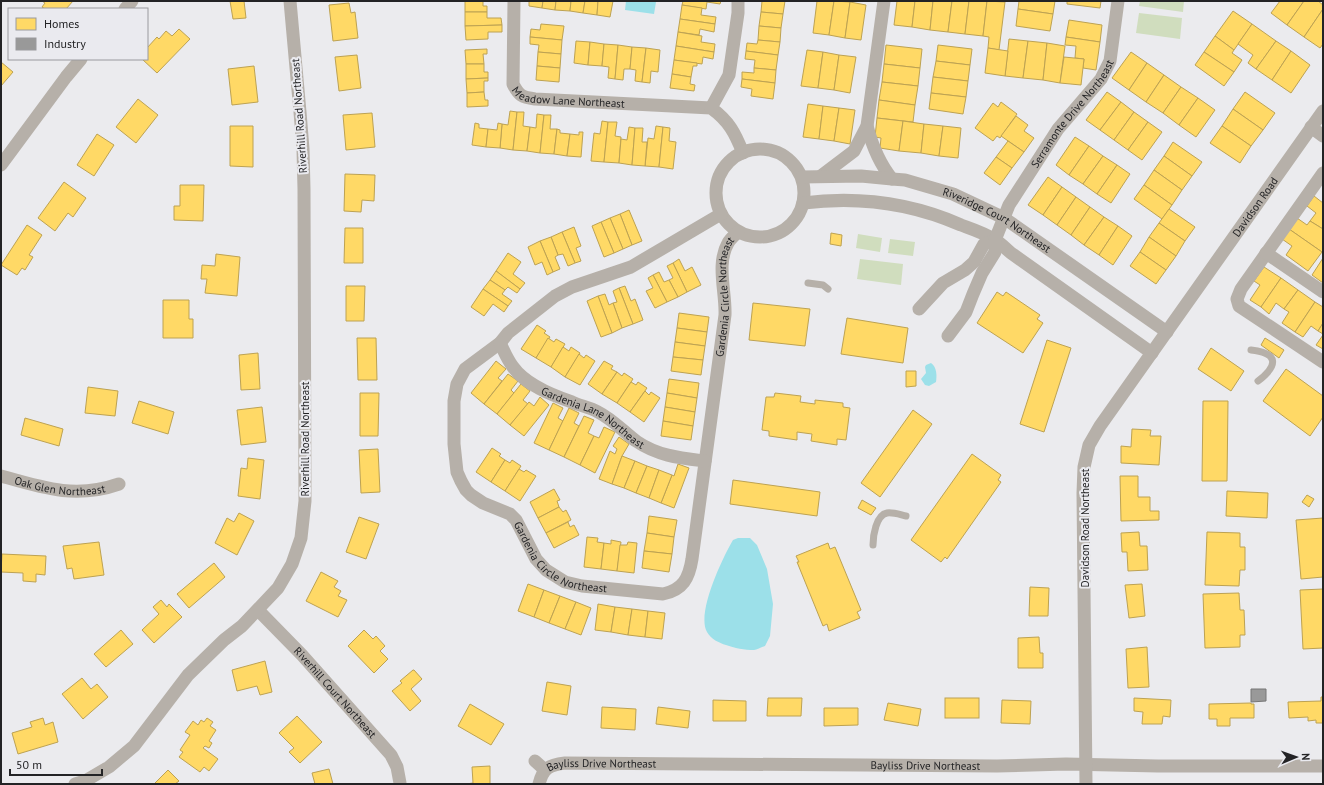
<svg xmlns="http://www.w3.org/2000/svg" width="1324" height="785" font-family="'PT Sans',sans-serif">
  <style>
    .green { fill: #d0ddbe }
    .water { fill: #9ce0e9 }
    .homes { fill: #ffd966; stroke: #bda252 }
    .industry { fill: #999; stroke: #767676 }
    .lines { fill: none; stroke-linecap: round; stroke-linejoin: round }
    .service { stroke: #b6b0a9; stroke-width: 7 }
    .minor { stroke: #b6b0a9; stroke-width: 13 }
    .labels { text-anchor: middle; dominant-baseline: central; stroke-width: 4; stroke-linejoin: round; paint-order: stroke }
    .street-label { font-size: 11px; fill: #232325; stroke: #eaeaef }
  </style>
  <rect width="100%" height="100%" fill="#ebebee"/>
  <g class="green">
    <path d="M1140 1H1184L1183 12 1139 6Z"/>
    <path d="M1139 13 1182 18 1180 39 1136 33Z"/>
    <path d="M858 234 882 238 880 252 856 248Z"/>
    <path d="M890 239 915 242 913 256 888 253Z"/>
    <path d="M860 259 903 264 901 285 857 279Z"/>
  </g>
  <g class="water">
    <path d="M626 1 656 2 654 14 625 10Z"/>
    <path d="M931 363C937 367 937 376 936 382L929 386 925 385 921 379 926 373 925 367 926 365Z"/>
    <path d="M738 538H750L757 545 767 569 773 604 770 636 765 646C762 647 757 650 754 650 745 650 734 648 726 645 719 643 711 639 707 632 696 613 723 557 733 540Z"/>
  </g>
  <g class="homes">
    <path d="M42 1H73L66 9H45L42 7 45 3Z"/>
    <path d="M230 1H244L246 18 233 19Z"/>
    <path d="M465 1H483V6H487V12H465Z"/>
    <path d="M529 1H543L542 8 529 6Z"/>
    <path d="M543 1H556L555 10 542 8Z"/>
    <path d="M556 1H571L570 11 555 10Z"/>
    <path d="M571 1H585L583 13 570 11Z"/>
    <path d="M585 1H598L597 15 583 13Z"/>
    <path d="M598 1H613L610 17 597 15Z"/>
    <path d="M683 1H721L720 4 707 2 706 9 682 5Z"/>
    <path d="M762 1H785L783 14 761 12Z"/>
    <path d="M817 1H834L829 35 813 33Z"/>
    <path d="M834 1 850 2 845 38 829 35Z"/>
    <path d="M897 1H915L912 27 894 25Z"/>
    <path d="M915 1H933L930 30 912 27Z"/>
    <path d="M933 1H952L948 32 930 30Z"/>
    <path d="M952 1H969L965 34 948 32Z"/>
    <path d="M969 1H987L983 36 965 34Z"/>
    <path d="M987 1 1005 2 999 50 988 48 989 37 983 36Z"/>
    <path d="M1019 1H1055L1053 14 1018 9Z"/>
    <path d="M1067 1H1101L1100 8 1067 4Z"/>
    <path d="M1280 1H1304L1287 25 1271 13Z"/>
    <path d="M1304 1H1318L1323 5V9L1304 37 1287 25Z"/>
    <path d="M850 2 866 5 861 40 845 38Z"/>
    <path d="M349 3 351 13 355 12 358 38 333 41 329 5Z"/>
    <path d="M682 5 702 8 701 15 716 17 715 24 680 19Z"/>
    <path d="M1018 9 1053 14 1050 31 1016 26Z"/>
    <path d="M1323 9V44L1320 48 1304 37Z"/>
    <path d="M1233 11 1252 24 1234 50 1215 36Z"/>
    <path d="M465 12H487V18H501L502 25 465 26Z"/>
    <path d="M761 12 783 14 781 28 759 26Z"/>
    <path d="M680 19 715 24 714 32 700 29 699 35 678 32Z"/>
    <path d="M1069 20 1102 25 1100 42 1066 37Z"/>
    <path d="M541 24 564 26 562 40 530 37 531 29 540 30Z"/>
    <path d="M1252 24 1276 41 1256 69 1248 63 1253 55 1238 44Z"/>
    <path d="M502 25V32H488V39L466 40 465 26Z"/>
    <path d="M759 26 781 28 780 42 758 40Z"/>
    <path d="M179 29 190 39 157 73 142 59H147V48L157 37 159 39 166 31 172 36Z"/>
    <path d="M678 32 702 36 701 42 715 44 714 52 676 46Z"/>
    <path d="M1215 36 1234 50 1232 53 1242 60 1234 72 1204 52Z"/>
    <path d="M530 37 562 40 561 54 538 52 539 45 530 44Z"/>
    <path d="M1066 37 1100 42 1096 70 1083 68 1084 59 1075 58 1076 46 1065 45Z"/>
    <path d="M1009 39 1028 41 1023 78 1005 76Z"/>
    <path d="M758 40 780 42 778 55 746 51 747 43 757 44Z"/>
    <path d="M576 41 590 42 588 65 574 63Z"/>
    <path d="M1028 41 1047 43 1043 80 1023 78Z"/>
    <path d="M1276 41 1291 51 1272 80 1256 69Z"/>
    <path d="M590 42 604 44 602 66 588 65Z"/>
    <path d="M1047 43 1065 46 1060 83 1043 80Z"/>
    <path d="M604 44 618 45 615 79 608 78 609 67 602 66Z"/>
    <path d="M618 45 632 47 630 69H624L623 80 615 79Z"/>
    <path d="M886 45 922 49 920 68 884 64Z"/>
    <path d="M938 45 972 49 970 65 936 61Z"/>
    <path d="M676 46 714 52 713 59 703 57 702 64 674 60Z"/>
    <path d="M632 47 646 48 642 82 635 81 636 70 630 69Z"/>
    <path d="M646 48 660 50 658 72 651 71 650 83 642 82Z"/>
    <path d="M988 48 1008 51 1005 76 985 73Z"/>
    <path d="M487 49V54H483L484 64H466L465 50Z"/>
    <path d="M807 50 823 52 818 88 801 86Z"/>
    <path d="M746 51 778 55 776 70 754 68 755 60 745 59Z"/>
    <path d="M1291 51 1310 65 1291 93 1272 80Z"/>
    <path d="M538 52 561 54 560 68 537 66Z"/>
    <path d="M823 52 839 55 834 90 818 88Z"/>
    <path d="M1131 52 1147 63 1129 90 1112 78Z"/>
    <path d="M1204 52 1234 72 1224 86 1195 65Z"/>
    <path d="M357 55 361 88 339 91 335 57Z"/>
    <path d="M839 55 856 57 850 93 834 90Z"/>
    <path d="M1064 57 1084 59 1081 85 1060 83Z"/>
    <path d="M674 60 697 63V66H693L691 77 672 74Z"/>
    <path d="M936 61 970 65 968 81 933 77Z"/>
    <path d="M1 62 13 72 1 86Z"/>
    <path d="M1147 63 1164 75 1146 102 1129 90Z"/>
    <path d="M466 64H484V72H488V78L466 79Z"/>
    <path d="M884 64 920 68 918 86 882 82Z"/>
    <path d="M254 66 258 102 232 105 228 69Z"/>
    <path d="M537 66 560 68 559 82 536 80Z"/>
    <path d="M754 68 776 70 775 83 742 79V72L754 73Z"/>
    <path d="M672 74 691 77 690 84 695 85 694 91 670 88Z"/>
    <path d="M1164 75 1181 87 1163 113 1146 102Z"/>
    <path d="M933 77 968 81 966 97 931 93Z"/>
    <path d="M488 78V81H484V92L467 93 466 79Z"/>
    <path d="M742 79 775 83 773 99 751 96 752 89 741 87Z"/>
    <path d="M882 82 918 86 915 105 879 100Z"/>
    <path d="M1181 87 1198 98 1179 125 1163 113Z"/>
    <path d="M484 92 485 100H488V106L467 107V93Z"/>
    <path d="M1107 92 1121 102 1100 130 1086 120Z"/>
    <path d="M1245 92 1275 113 1263 130 1233 109Z"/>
    <path d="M931 93 966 97 963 114 929 109Z"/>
    <path d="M1198 98 1215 110 1196 137 1179 125Z"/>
    <path d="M138 99 158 115 136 143 116 127Z"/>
    <path d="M879 100 915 105 913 122 877 118Z"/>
    <path d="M1001 102 1017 114 1000 138 997 136 993 141 975 128 993 103 998 107Z"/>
    <path d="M1121 102 1134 112 1114 140 1100 130Z"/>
    <path d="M808 104 823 106 819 139 803 137Z"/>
    <path d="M823 106 839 108 834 141 819 139Z"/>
    <path d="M839 108 855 110 850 144 834 141Z"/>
    <path d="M1233 109 1263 130 1251 146 1222 126Z"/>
    <path d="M510 111 517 112 513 150 500 148 502 124 508 125Z"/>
    <path d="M517 112H524L523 126 530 127 527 151 513 150Z"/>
    <path d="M1134 112 1148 122 1128 150 1114 140Z"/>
    <path d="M372 113 375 147 346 150 343 115Z"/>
    <path d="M537 114 544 115 540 153 527 151 530 127 536 128Z"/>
    <path d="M544 115H551L550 129H557L554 154 540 153Z"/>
    <path d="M1016 116 1028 125 1024 131 1034 138 1024 152 1001 136Z"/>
    <path d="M877 118 903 121 899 151 880 148 881 138 875 137Z"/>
    <path d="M602 121 608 122 604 162 591 161 594 133 600 134Z"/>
    <path d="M903 121 924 124 921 153 899 151Z"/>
    <path d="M608 122H617L615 136 621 137 619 163 604 162Z"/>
    <path d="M1148 122 1162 132 1142 160 1128 150Z"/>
    <path d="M475 123 479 124V128L488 129 486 147 472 145Z"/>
    <path d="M498 123 502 124 500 148 486 147 488 129 497 130Z"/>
    <path d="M924 124 943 126 939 156 921 153Z"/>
    <path d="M230 126H253V167L230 166Z"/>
    <path d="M656 126 663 127 659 167 645 166 648 138 654 139Z"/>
    <path d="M943 126 961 128 958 158 939 156Z"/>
    <path d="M1222 126 1251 146 1240 163 1210 143Z"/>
    <path d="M629 127 635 128 632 165 619 163 621 139 627 140Z"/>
    <path d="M663 127 670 128 669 141 676 142 673 169 659 167Z"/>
    <path d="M635 128H643L642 142H647L645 166 632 165Z"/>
    <path d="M557 129 560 130V133L570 134 567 156 554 154Z"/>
    <path d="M579 132H583L581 157 567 156 570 134 579 135Z"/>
    <path d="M97 134 114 145 94 176 77 165Z"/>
    <path d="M1075 137 1089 146 1069 175 1056 165Z"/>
    <path d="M1008 141 1024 152 1012 168 996 157Z"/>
    <path d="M1173 142 1202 162 1192 176 1164 156Z"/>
    <path d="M1089 146 1103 156 1083 184 1069 175Z"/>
    <path d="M1103 156 1117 165 1097 194 1083 184Z"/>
    <path d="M1164 156 1192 176 1182 190 1154 170Z"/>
    <path d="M996 157 1012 168 1000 185 984 173Z"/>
    <path d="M1117 165 1130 174 1111 203 1097 194Z"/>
    <path d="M1154 170 1182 190 1172 205 1144 185Z"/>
    <path d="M345 174 375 175 374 201 362 200 361 212 344 211Z"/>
    <path d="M1048 177 1062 187 1043 215 1028 205Z"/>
    <path d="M64 182 86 198 73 217 68 213 55 231 38 218Z"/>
    <path d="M180 185H204L203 221 174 220V206H180Z"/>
    <path d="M1144 185 1172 205 1162 219 1134 199Z"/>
    <path d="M1062 187 1076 197 1057 225 1043 215Z"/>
    <path d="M1314 196 1323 203V229L1310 221 1316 213 1307 206Z"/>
    <path d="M1076 197 1090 207 1071 235 1057 225Z"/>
    <path d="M1090 207 1104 217 1084 245 1071 235Z"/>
    <path d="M1169 209 1195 227 1185 241 1159 223Z"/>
    <path d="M629 210 642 241 632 245 620 214Z"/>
    <path d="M620 214 632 245 623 249 610 218Z"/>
    <path d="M1104 217 1118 226 1099 255 1084 245Z"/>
    <path d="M610 218 623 249 614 253 601 222Z"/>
    <path d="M1297 218 1307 225 1310 221 1323 229V250L1322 252 1289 229Z"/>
    <path d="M601 222 614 253 604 257 592 226Z"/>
    <path d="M1159 223 1185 241 1176 256 1149 237Z"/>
    <path d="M27 225 42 235 29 255 33 257 25 270 22 268 17 275 1 265Z"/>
    <path d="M1118 226 1132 236 1113 265 1099 255Z"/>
    <path d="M574 227 581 246 576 248 581 261 575 263 562 232Z"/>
    <path d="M345 228H363V263H344Z"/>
    <path d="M1289 229 1322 252 1308 271 1286 255 1292 246 1282 239Z"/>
    <path d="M562 232 575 263 568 266 563 254 558 255 551 237Z"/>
    <path d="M831 233 842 235 841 246 830 244Z"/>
    <path d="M551 237 558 255 555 257 560 269 553 272 540 241Z"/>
    <path d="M1149 237 1176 256 1166 270 1140 252Z"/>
    <path d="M540 241 553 272 547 275 542 262 535 265 528 247Z"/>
    <path d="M1140 252 1166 270 1156 284 1130 266Z"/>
    <path d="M508 253 521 262 513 274 525 283 520 289 496 271Z"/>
    <path d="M216 254 240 257 237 296 205 293 207 279H201L202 265 215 266Z"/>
    <path d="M1323 258V283L1312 275Z"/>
    <path d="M679 259 685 271 692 267 701 285 687 292 673 263Z"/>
    <path d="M673 263 687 292 678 297 669 280 673 278 667 266Z"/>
    <path d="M1264 267 1281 278 1261 307 1250 300 1260 285 1254 281Z"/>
    <path d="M496 271 520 289 517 293 508 287 505 290 490 280Z"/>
    <path d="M659 272 664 282 669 280 678 297 667 302 653 275Z"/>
    <path d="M653 275 667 302 655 308 646 291 653 288 648 278Z"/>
    <path d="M1281 278 1298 290 1284 309 1276 303 1269 314 1261 307Z"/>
    <path d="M490 280 505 290 502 294 512 301 508 306 483 289Z"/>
    <path d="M346 286H365L364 321H346Z"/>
    <path d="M625 286 631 301 635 299 643 320 633 324 619 288Z"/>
    <path d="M619 288 633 324 622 328 613 303 617 302 613 291Z"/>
    <path d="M483 289 508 306 504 312 493 304 484 316 471 307Z"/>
    <path d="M1298 290 1315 302 1295 332 1282 323 1289 312 1284 309Z"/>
    <path d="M997 292 1003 296 1006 292 1040 315 1037 319 1043 323 1023 353 977 323Z"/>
    <path d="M605 294 609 305 613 303 622 328 612 333 598 296Z"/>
    <path d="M598 296 612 333 601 337 587 301Z"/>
    <path d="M163 300H189V319H193V338H163Z"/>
    <path d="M1315 302 1323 307V323L1318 331 1311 326 1303 337 1295 332Z"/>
    <path d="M753 303 810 309 805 346 749 340Z"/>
    <path d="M679 313 709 317 707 332 677 328Z"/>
    <path d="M847 318 908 328 903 363 841 354Z"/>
    <path d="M1323 323V334L1318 331Z"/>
    <path d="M537 325 546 331 544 333 550 337 536 358 521 349Z"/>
    <path d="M677 328 707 332 705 346 675 342Z"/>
    <path d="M1323 335V349L1316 345Z"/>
    <path d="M357 338H376L377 380H358Z"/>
    <path d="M548 338 554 342 556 339 565 344 551 367 536 358Z"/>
    <path d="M1265 338 1284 350 1279 358 1261 345Z"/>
    <path d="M1047 340 1071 348 1044 432 1020 424Z"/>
    <path d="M675 342 705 346 703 360 673 357Z"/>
    <path d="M563 347 569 351 571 347 580 353 565 377 551 367Z"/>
    <path d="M1211 348 1244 371 1231 391 1198 369Z"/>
    <path d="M258 353 260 389 241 390 239 355Z"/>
    <path d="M579 354 584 358 586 355 595 361 580 385 565 377Z"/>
    <path d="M673 357 703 360 701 375 671 371Z"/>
    <path d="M496 361 506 369 498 378 502 381 484 404 471 393Z"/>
    <path d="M604 361 613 366 611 369 617 372 602 394 588 384Z"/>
    <path d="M1286 369 1323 396V417L1310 436 1263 401Z"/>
    <path d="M906 371H916V386L906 387Z"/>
    <path d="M617 372 622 376 624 373 633 379 617 403 602 394Z"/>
    <path d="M508 374 518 381 511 390 514 393 497 414 484 404Z"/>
    <path d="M669 379 699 383 697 398 667 393Z"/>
    <path d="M631 382 636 385 638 382 647 388 630 412 617 403Z"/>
    <path d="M521 384 530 391 523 400 528 404 510 425 497 414Z"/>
    <path d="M88 387 118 391 115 416 85 413Z"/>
    <path d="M645 391 649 395 651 392 660 398 644 422 630 412Z"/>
    <path d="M360 393H379L378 436H360Z"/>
    <path d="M667 393 697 398 695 412 665 407Z"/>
    <path d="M775 393 801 396 800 402 815 404V400L843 403V407L850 408 846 440 837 439V445L811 441 812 434 797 432V440L769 436V431L762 430 766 397H774Z"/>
    <path d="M540 397 549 405 524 436 510 425 529 402 534 406Z"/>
    <path d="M139 401 174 412 168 434 132 423Z"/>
    <path d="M1203 401H1228L1227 481H1202Z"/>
    <path d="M553 403 563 408 558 418 563 421 549 450 534 443Z"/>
    <path d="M262 407 266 442 241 445 237 410Z"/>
    <path d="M665 407 695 412 693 426 663 421Z"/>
    <path d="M569 408 579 413 574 423 579 426 564 457 549 450Z"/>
    <path d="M913 410 932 424 880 497 861 483Z"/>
    <path d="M584 416 594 420 588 433 594 436 580 465 564 457Z"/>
    <path d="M25 418 63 429 59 446 21 435Z"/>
    <path d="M663 421 693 426 691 440 661 436Z"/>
    <path d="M604 427 615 432 595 473 580 465 594 436 599 438Z"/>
    <path d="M1132 429 1151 430 1150 436H1161L1159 465 1121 463V446L1131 447Z"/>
    <path d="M619 437 629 444 622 456 612 484 599 479 610 451 615 454 617 449 613 446Z"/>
    <path d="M492 448 501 454 499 456 505 460 491 482 476 472Z"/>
    <path d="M378 449 380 492 361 493 359 450Z"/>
    <path d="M972 454 1001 475 998 480 1001 482 947 559 945 557 941 562 911 540Z"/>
    <path d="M622 456 635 461 624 488 612 484Z"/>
    <path d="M248 458 264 460 260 499 238 496 241 468 247 469Z"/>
    <path d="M505 460 510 463 512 460 521 466 505 491 491 482Z"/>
    <path d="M635 461 647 466 636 493 624 488Z"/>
    <path d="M678 464 689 468 674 508 661 503 672 475 674 476Z"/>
    <path d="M647 466 659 470 649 498 636 493Z"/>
    <path d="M519 469 524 472 526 470 536 476 520 501 505 491Z"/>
    <path d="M659 470 672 475 661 503 649 498Z"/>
    <path d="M1120 476H1138V497H1150V511H1159V520L1121 521Z"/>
    <path d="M733 480 820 492 817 516 730 504Z"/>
    <path d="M554 489 560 500 557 501 559 507 538 518 530 502Z"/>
    <path d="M1227 491 1268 493 1267 518 1226 516Z"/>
    <path d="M1307 495 1314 499 1309 507 1302 502Z"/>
    <path d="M862 500 876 508 871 515 858 508Z"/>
    <path d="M559 507 563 512 566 510 571 520 546 533 538 518Z"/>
    <path d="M239 513 254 521 237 555 215 543 227 518 234 522Z"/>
    <path d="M649 516 677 520 674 537 647 533Z"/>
    <path d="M359 517 379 524 366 559 346 552Z"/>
    <path d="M1323 518V577L1301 579 1296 520Z"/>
    <path d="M568 522 570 527 574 525 579 535 554 548 546 533Z"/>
    <path d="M1139 532 1140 546H1147L1148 570 1128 571 1127 552H1122L1121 533Z"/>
    <path d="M1207 532 1240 533V547H1245V570H1240L1239 586 1205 585Z"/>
    <path d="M647 533 674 537 672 554 644 551Z"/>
    <path d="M587 537 598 538 597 542 604 543 601 569 584 567Z"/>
    <path d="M611 540 621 542 617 571 601 569 604 543 611 544Z"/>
    <path d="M99 542 104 575 74 579 72 568 67 569 63 546Z"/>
    <path d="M628 542 637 543 634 573 617 571 620 545H627Z"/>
    <path d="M828 543 830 549 835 547 861 610 857 612 860 618 829 631 827 624 823 626 797 562H799L796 556Z"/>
    <path d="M644 551 672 554 669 572 642 568Z"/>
    <path d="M2 554 46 556 45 575 36 574V582L23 581V573L1 572Z"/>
    <path d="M214 563 225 577 189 608 177 594Z"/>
    <path d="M321 572 338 581 334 587 341 591 338 596 347 600 338 617 306 601Z"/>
    <path d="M528 584 544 590 534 617 518 611Z"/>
    <path d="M1142 584 1145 616 1129 618 1125 585Z"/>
    <path d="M1030 587 1049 588 1048 616H1029Z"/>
    <path d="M1323 589V648L1303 649 1300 590Z"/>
    <path d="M544 590 560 596 549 623 534 617Z"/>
    <path d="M1239 593 1240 610H1244L1245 635H1240V647L1205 648 1203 594Z"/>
    <path d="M560 596 576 602 565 629 549 623Z"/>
    <path d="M161 600 167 607 169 604 182 617 154 643 142 630 159 614 153 607Z"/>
    <path d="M576 602 591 608 581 635 565 629Z"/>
    <path d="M598 604 615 607 611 632 595 630Z"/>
    <path d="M615 607 632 609 628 635 611 632Z"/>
    <path d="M632 609 648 611 645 637 628 635Z"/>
    <path d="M648 611 665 613 662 639 645 637Z"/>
    <path d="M121 630 133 644 106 667 94 654Z"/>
    <path d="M364 630 373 639 376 636 385 646 380 651 388 659 374 673 348 646Z"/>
    <path d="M1039 637 1040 653H1043V668H1018V638Z"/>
    <path d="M1147 647 1149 687 1128 688 1126 649Z"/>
    <path d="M265 661 272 692 260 695 257 686 237 691 232 670Z"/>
    <path d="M413 670H414L422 679 411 689 421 701 410 711 392 691 402 683 400 681Z"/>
    <path d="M82 678 91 689 97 684 108 697 83 719 62 694Z"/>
    <path d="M547 682 571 686 567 715 542 711Z"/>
    <path d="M1321 697H1323V723H1316V720L1308 721V717L1289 718 1288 702 1321 701Z"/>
    <path d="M768 698H802L801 716H767Z"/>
    <rect x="945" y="698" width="34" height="20"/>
    <path d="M1134 698 1171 700 1170 717 1163 716 1162 724H1142L1143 712 1134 711Z"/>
    <path d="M713 700 746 701V721H713Z"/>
    <path d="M1002 700 1031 701 1030 724 1001 723Z"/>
    <path d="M888 703 921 709 918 726 884 720Z"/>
    <path d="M1251 703V704H1254V718H1230V726H1217V719H1209V704Z"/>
    <path d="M470 704 504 724 491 745 458 726Z"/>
    <path d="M602 707 636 709 635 730 601 728Z"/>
    <path d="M658 707 690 711 688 728 656 724Z"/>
    <path d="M824 708H858V725L824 726Z"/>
    <path d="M297 716 322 742 300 763 289 752 294 748 279 733Z"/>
    <path d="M43 718 45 725 53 722 58 742 18 754 12 733 32 727 30 722Z"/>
    <path d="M207 718 213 722 210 726 216 730 209 741 212 743 209 748 205 746 203 748 218 759 209 771 204 767 200 772 179 757 183 752 180 750 190 735 185 732 193 721 198 725 201 720 204 722Z"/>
    <path d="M490 766V784H466L473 783 472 767Z"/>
    <path d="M329 769 333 784H315L312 773Z"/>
    <path d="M168 770 179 781 175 784H154Z"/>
  </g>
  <path class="industry" d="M1251 689H1266V701L1251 702Z"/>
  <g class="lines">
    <g class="service">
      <path d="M808 283 823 285 828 289"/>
      <path d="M1251 350C1278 353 1279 365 1258 381"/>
      <path d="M873 545C873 536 876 515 887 513 893 512 901 515 906 516"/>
    </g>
    <g class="minor">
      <path id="s1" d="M514 1 513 84C519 96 522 97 535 99L711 108C729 121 735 133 743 153"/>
      <path d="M125 9 132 1"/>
      <path d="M711 108 729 75 738 13V1"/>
      <path d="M867 126C872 145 879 163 892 179"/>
      <path d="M1311 127 1323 136"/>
      <circle cx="760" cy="193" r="44"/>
      <path d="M1 165 66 77 81 59"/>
      <path d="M1323 173 1241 289 1237 299 1239 306 1323 362"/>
      <path d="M821 176 854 151 867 126 884 1"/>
      <path id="s2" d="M802 177 861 176 892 179 905 180 953 194 1004 218 1167 332"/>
      <path d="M803 203C858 196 911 203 961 225 972 229 985 233 995 240 1001 243 1006 249 1011 253L1152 353"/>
      <path id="s3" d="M721 214 631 267 572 287 555 296 508 333 500 343 465 369 457 384 454 401V444L457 472 461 481 466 490 471 495 483 503 510 514 516 520 536 559 546 570 565 582 582 586 663 594C683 590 689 578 692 559L725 315C726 292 716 264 728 243 730 239 735 235 738 232"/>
      <path d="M1266 253 1323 292"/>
      <path d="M919 309 943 283 965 270 974 262 984 244 995 240"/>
      <path id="s4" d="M948 336 966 312 973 294 982 273 995 252V240L1009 205 1058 129 1101 79 1110 61 1118 1"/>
      <path id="s5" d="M500 343C504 351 507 359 513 367 526 385 551 395 572 402 580 406 590 407 598 412 612 419 623 431 636 441 658 456 680 458 705 461"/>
      <path id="s6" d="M1 476C43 488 76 499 119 484"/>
      <path id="s7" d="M258 610 302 655 391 755 397 767 400 783"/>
      <path d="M535 761 545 770"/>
      <path d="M75 784 85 781 109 767 134 746 188 675 224 640 242 626 278 588 292 564 301 538 305 501 304 189 303 149 300 112 290 1"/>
      <path id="s8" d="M539 784C543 768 549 765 565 763L997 766 1066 764 1158 766H1323"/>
      <path id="s9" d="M1086 784 1083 493 1084 467 1089 445 1100 426 1323 111"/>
    </g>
  </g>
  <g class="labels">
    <g class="street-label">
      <text stroke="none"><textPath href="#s1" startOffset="144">Meadow Lane Northeast</textPath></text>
      <text stroke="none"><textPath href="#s4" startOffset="258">Serramonte Drive Northeast</textPath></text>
      <text transform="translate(299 116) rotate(-94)">Riverhill Road Northeast</text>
      <text stroke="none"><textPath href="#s9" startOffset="630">Davidson Road</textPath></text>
      <text stroke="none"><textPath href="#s2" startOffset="204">Riveridge Court Northeast</textPath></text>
      <text stroke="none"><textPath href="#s3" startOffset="981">Gardenia Circle Northeast</textPath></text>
      <text stroke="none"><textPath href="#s5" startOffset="123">Gardenia Lane Northeast</textPath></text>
      <text transform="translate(305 439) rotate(-90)">Riverhill Road Northeast</text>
      <text stroke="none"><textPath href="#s6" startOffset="60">Oak Glen Northeast</textPath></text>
      <text transform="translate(1085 528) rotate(-90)">Davidson Road Northeast</text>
      <text stroke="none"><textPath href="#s3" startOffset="550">Gardenia Circle Northeast</textPath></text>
      <text stroke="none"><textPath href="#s7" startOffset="113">Riverhill Court Northeast</textPath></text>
      <text stroke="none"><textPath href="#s8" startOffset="397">Bayliss Drive Northeast</textPath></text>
      <text stroke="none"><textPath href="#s8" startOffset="73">Bayliss Drive Northeast</textPath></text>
    </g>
  </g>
  <rect width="1324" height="785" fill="none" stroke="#232325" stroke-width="4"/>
  <rect x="8" y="8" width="140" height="52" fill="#eaeaef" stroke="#9a9a9e"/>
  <rect x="16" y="18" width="20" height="12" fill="#ffd966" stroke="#9a9a9e"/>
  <text x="44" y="28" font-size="12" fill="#232325">Homes</text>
  <rect x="16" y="38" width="20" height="12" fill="#999999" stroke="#9a9a9e"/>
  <text x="44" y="48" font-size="12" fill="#232325">Industry</text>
  <g transform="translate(1296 757) rotate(88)" stroke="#eaeaef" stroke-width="3" paint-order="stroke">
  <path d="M0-3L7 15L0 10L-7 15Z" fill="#232325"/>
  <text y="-6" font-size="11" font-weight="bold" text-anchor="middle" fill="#232325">N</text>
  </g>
  <path d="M10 769v6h92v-6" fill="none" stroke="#232325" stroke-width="2"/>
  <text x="16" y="769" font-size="12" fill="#232325" stroke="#eaeaef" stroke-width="3" paint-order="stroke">50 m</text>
</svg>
